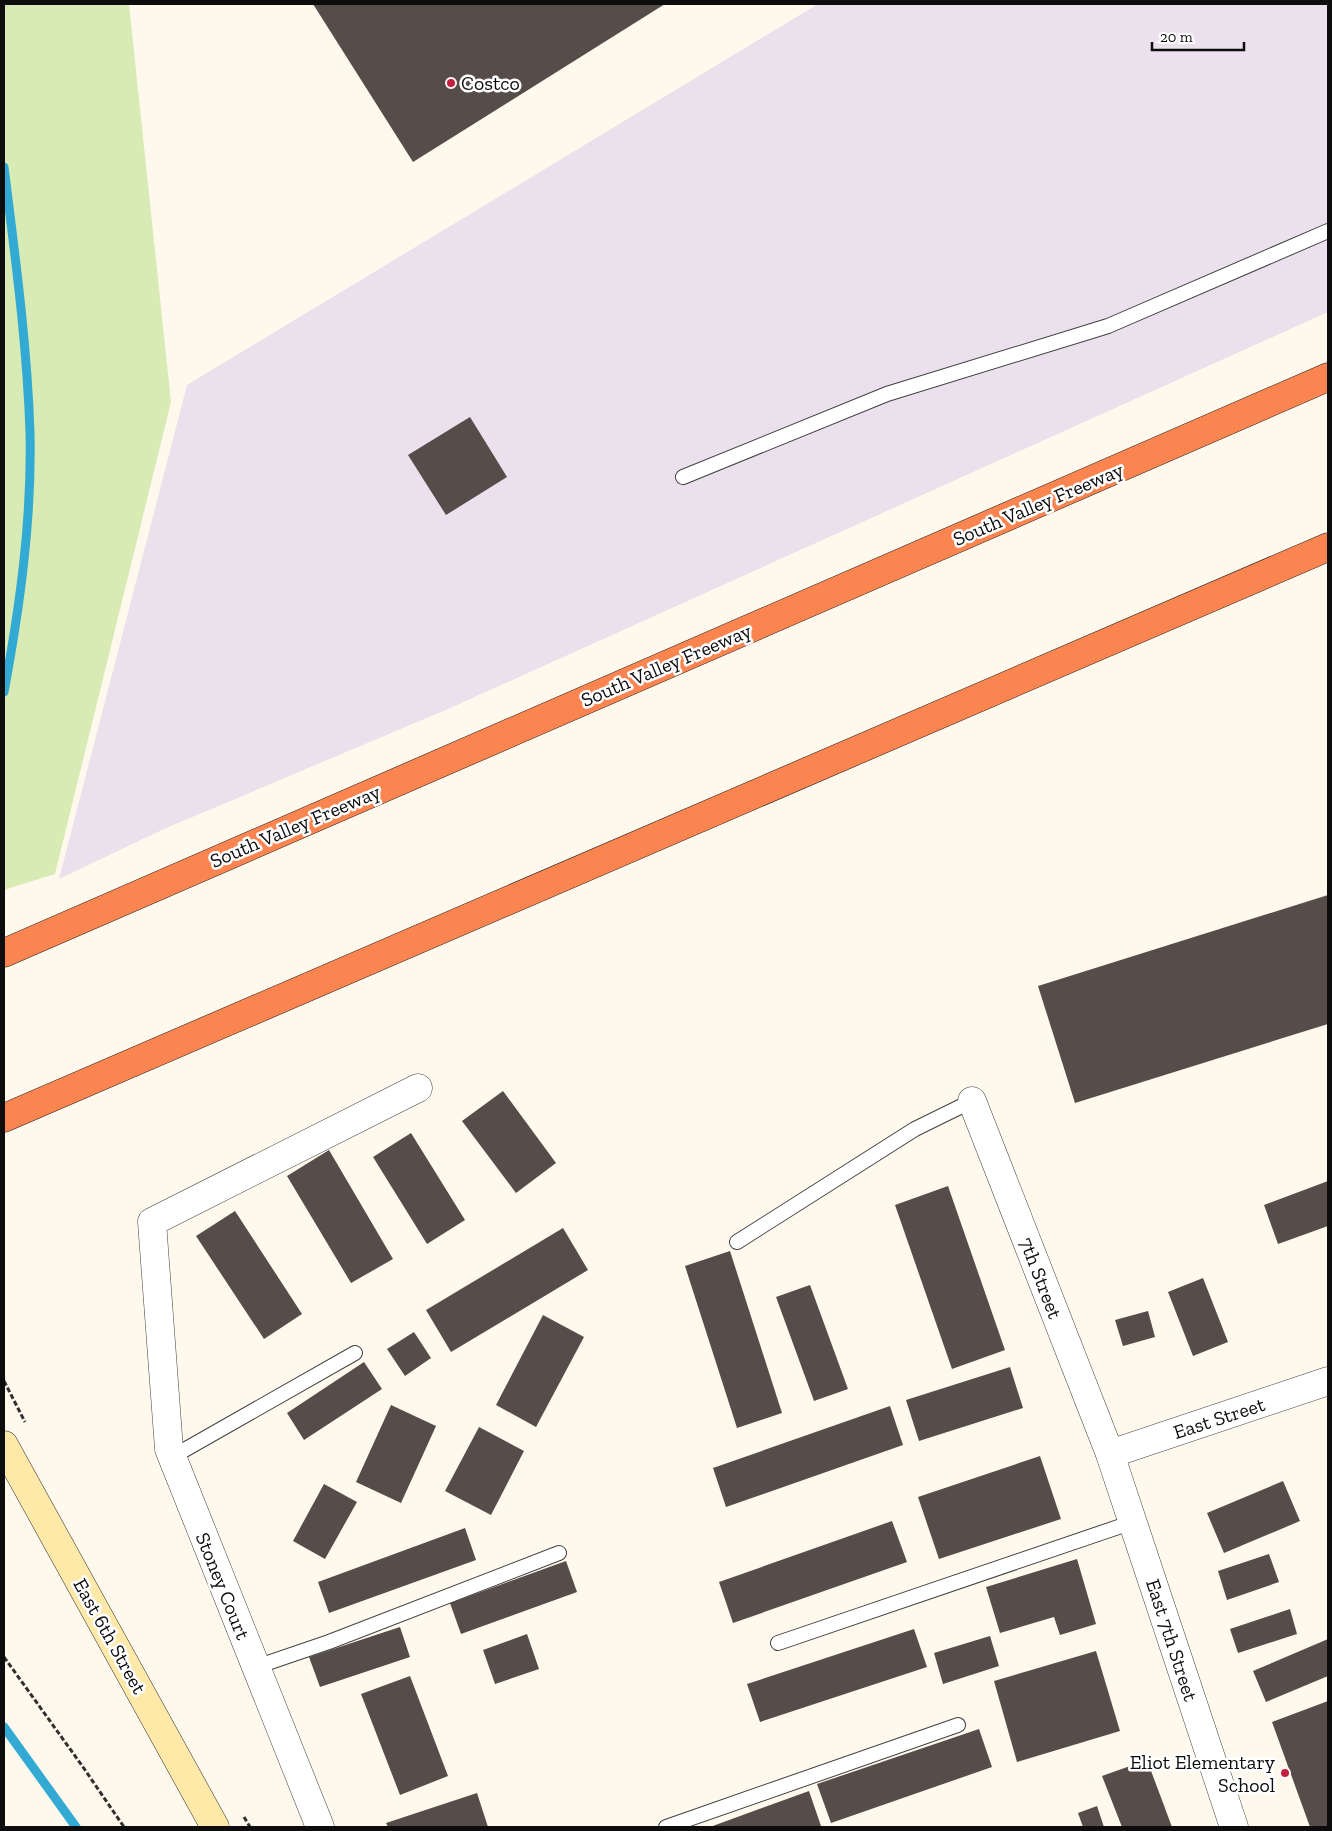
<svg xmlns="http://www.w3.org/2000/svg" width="1332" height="1831" font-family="'Zilla Slab',serif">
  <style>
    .industrial { fill: #eae1ec }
    .green { fill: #d9ebb5 }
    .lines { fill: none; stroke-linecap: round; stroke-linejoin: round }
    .stream { stroke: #33aad3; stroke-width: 9 }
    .building { fill: #564c49 }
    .lane-casing { stroke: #404040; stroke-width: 16 }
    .street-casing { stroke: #404040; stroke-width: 29 }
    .secondary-casing { stroke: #2f2f2f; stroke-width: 29 }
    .highway-casing { stroke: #1e1e1e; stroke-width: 29 }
    .path { stroke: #2f2f2f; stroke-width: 3; stroke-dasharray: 5 2.5; stroke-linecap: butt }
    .lane { stroke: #fff; stroke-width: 14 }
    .street { stroke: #fff; stroke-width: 28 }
    .secondary { stroke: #ffe9a8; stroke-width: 28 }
    .highway { stroke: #fb8550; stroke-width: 28 }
    .poi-dot { fill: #c41f3e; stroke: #fff; stroke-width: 2 }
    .labels { text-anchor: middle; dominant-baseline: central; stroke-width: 5; stroke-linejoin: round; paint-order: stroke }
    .poi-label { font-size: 20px; fill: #0d0d0d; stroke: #fff; text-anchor: start }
    .street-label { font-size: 20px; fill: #0d0d0d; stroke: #fff }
  </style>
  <rect width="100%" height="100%" fill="#fff9ed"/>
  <path class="industrial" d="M818 4H1328V312L448 709 164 829 59 879 187 385Z"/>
  <path class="green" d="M4 4H129L171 402 55 874 4 890Z"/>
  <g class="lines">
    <g class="stream">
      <path d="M4 167C15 255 27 343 30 432 32 519 20 606 4 692"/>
      <path d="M4 1727 76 1827"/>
    </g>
  </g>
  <g class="building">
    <path d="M313 4H665L413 162Z"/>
    <path d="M470 417 507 477 446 515 408 455Z"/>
    <path d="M1328 895V1024L1075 1103 1038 986Z"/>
    <path d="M503 1091 556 1163 516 1193 462 1121Z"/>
    <path d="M411 1133 465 1220 427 1244 373 1157Z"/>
    <path d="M329 1150 393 1259 351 1283 287 1176Z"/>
    <path d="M1328 1181V1226L1278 1244 1264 1205Z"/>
    <path d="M948 1186 1005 1350 952 1369 895 1205Z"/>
    <path d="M235 1211 302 1314 264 1339 196 1236Z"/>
    <path d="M563 1228 588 1270 451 1352 426 1310Z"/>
    <path d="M730 1251 782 1413 737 1428 685 1266Z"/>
    <path d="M1203 1278 1228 1342 1193 1356 1168 1292Z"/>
    <path d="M810 1285 848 1389 814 1401 776 1297Z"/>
    <path d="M1148 1311 1155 1337 1123 1346 1115 1320Z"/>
    <path d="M543 1315 584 1337 536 1427 496 1405Z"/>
    <path d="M414 1332 431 1358 405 1376 387 1349Z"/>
    <path d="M364 1362 382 1389 304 1440 287 1413Z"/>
    <path d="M1010 1367 1023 1408 919 1441 906 1400Z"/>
    <path d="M391 1405 436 1426 401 1503 356 1482Z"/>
    <path d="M890 1406 903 1445 726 1507 713 1468Z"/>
    <path d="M479 1427 524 1451 491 1515 445 1491Z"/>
    <path d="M1040 1456 1061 1519 939 1559 918 1497Z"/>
    <path d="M1283 1481 1300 1521 1224 1553 1207 1513Z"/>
    <path d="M324 1484 357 1502 325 1559 293 1541Z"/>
    <path d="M892 1521 907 1562 733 1623 719 1582Z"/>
    <path d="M465 1528 476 1560 329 1613 318 1582Z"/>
    <path d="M1269 1554 1279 1582 1227 1600 1218 1571Z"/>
    <path d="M1077 1559 1096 1624 1060 1635 1054 1617 1000 1633 986 1587Z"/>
    <path d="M566 1561 577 1592 461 1634 450 1603Z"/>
    <path d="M1290 1609 1297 1634 1238 1653 1230 1629Z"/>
    <path d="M400 1627 410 1657 320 1687 309 1657Z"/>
    <path d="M914 1629 927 1667 760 1722 747 1684Z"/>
    <path d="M527 1634 539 1669 495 1684 483 1650Z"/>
    <path d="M990 1636 999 1666 943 1684 934 1653Z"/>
    <path d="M1328 1639V1676L1266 1702 1253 1671Z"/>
    <path d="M1096 1651 1120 1731 1017 1762 994 1681Z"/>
    <path d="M410 1676 448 1776 400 1795 361 1694Z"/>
    <path d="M1328 1701V1827H1310L1272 1722Z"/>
    <path d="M979 1729 992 1767 831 1823 817 1784Z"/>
    <path d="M1147 1760 1172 1827H1122L1102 1776Z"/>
    <path d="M809 1791 821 1826 710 1827Z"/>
    <path d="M477 1793 488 1827H388L386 1823Z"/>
    <path d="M1097 1806 1104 1827H1083L1078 1813Z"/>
  </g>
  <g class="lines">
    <g class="lane-casing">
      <g id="lane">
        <path d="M683 477 887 394 1108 326 1328 231"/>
        <path d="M737 1242 915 1129 972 1101"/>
        <path d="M172 1457 355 1353"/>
        <path d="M778 1643 1133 1522"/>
        <path d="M256 1667 329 1642 559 1553"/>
        <path d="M666 1827 958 1725"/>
      </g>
    </g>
    <g class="street-casing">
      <g id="street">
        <path d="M972 1101 1110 1454 1234 1827"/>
        <path d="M1110 1454 1328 1381"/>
        <path d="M320 1827 169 1449 152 1222 418 1088"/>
      </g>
    </g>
    <g class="secondary-casing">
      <path id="secondary" d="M4 1445 215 1827"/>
    </g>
    <g class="highway-casing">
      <g id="highway">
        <path d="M4 953 1328 377"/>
        <path d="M4 1118 1328 547"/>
      </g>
    </g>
    <g class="path">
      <path d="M4 1381 25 1422"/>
      <path d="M4 1657 83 1767 124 1827"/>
      <path d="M244 1817 250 1827"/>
    </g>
    <use href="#lane" class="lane"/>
    <use href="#street" class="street"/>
    <use href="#secondary" class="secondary"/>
    <use href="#highway" class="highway"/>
  </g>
  <g class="poi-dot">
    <circle cx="451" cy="83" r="5"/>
    <circle cx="1285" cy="1773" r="5"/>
  </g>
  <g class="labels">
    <g class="poi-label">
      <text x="461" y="83">Costco</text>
      <text x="1275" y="1762" text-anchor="end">Eliot Elementary<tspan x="1275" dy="23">School</tspan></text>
    </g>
    <g class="street-label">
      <text transform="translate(1038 504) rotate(-23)">South Valley Freeway</text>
      <text transform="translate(666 665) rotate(-23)">South Valley Freeway</text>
      <text transform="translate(295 826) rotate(-23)">South Valley Freeway</text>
      <text transform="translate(1041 1278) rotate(69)">7th Street</text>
      <text transform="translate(1219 1418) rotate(-18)">East Street</text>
      <text transform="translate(223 1586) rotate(68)">Stoney Court</text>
      <text transform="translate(110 1636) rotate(61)">East 6th Street</text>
      <text transform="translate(1172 1640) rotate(72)">East 7th Street</text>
    </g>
  </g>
  <rect width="1332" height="1831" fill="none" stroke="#0d0d0d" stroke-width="10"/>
  <path d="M1152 42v8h92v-8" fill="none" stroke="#0d0d0d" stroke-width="2.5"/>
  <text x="1160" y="42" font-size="15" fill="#0d0d0d" stroke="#ffffff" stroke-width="4" paint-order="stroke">20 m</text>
</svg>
